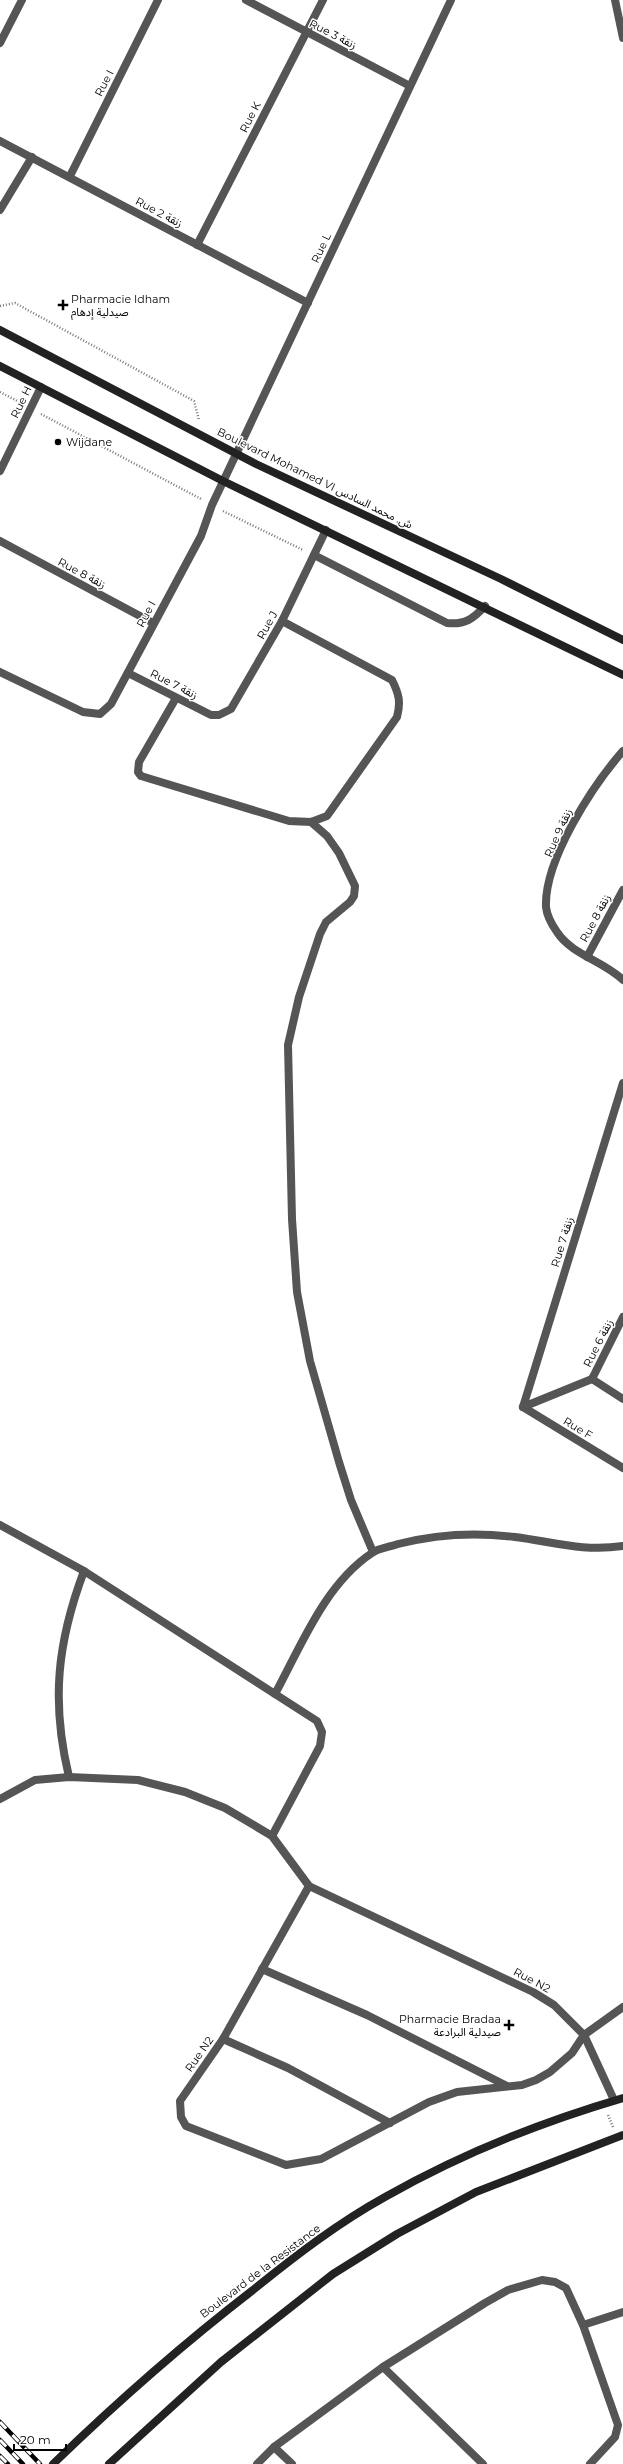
<svg xmlns="http://www.w3.org/2000/svg" width="623" height="2464" font-family="Montserrat,'Noto Sans Arabic',sans-serif">
  <style>
    .lines { fill: none; stroke-linecap: round; stroke-linejoin: round }
    .path { stroke: #777; stroke-width: 2.5; stroke-dasharray: 1 2; stroke-linecap: butt }
    .service { stroke: #555; stroke-width: 8 }
    .minor { stroke: #555; stroke-width: 8 }
    .secondary { stroke: #222; stroke-width: 8 }
    .rail-casing { stroke: #000; stroke-width: 4.5 }
    .rail { stroke: #fff; stroke-width: 3; stroke-dasharray: 9; stroke-linecap: butt }
    .poi-dot { fill: #000; stroke: #fff; stroke-width: 1.5 }
    .labels { text-anchor: middle; dominant-baseline: central; stroke-width: 3; stroke-linejoin: round; paint-order: stroke }
    .street-label { font-size: 11px; fill: #000; stroke: #fff }
    .poi-label { font-size: 11px; fill: #000; stroke: #fff; text-anchor: start }
  </style>
  <rect width="100%" height="100%" fill="#fff"/>
  <g class="lines">
    <g class="path">
      <path d="M0 306 15 303 194 401 199 420"/>
      <path d="M0 392 21 403"/>
      <path d="M41 414 201 499"/>
      <path d="M223 511 303 550"/>
      <path d="M608 2115 613 2127"/>
    </g>
    <g class="service">
      <path d="M615 0 623 38"/>
      <path d="M314 555 447 623C465 625 473 619 485 606"/>
      <path d="M311 822 327 836 339 853 355 886 354 896 350 902 326 922 320 934 299 997 288 1045 292 1219 297 1292 310 1361 339 1462 351 1500 373 1552"/>
      <path d="M0 1525 84 1571 317 1721 322 1732 320 1746 272 1836"/>
      <path d="M275 1694C301 1646 325 1584 372 1553 379 1548 390 1547 398 1544 437 1534 475 1532 515 1537 554 1542 583 1552 623 1546"/>
      <path d="M69 1777C51 1702 57 1643 84 1571"/>
    </g>
    <g class="minor">
      <path d="M246 0 410 86"/>
      <path d="M0 43 22 0"/>
      <path d="M0 141 308 303"/>
      <path d="M70 176 158 0"/>
      <path d="M0 210 32 157"/>
      <path d="M197 245 323 0"/>
      <path d="M0 471 41 387"/>
      <path d="M0 541 153 623"/>
      <path d="M0 672 83 712 100 714 111 704 201 536 212 505 451 0"/>
      <path d="M128 673 211 715H219L231 709 282 621 326 530"/>
      <path d="M176 698 139 762 138 772 141 776 289 821 311 822 327 816 397 717C401 702 399 694 392 680L282 621"/>
      <path d="M623 751C593 785 544 860 546 907 547 916 552 925 557 932 572 955 604 961 623 980"/>
      <path d="M587 957 623 890"/>
      <path d="M592 1379 623 1317"/>
      <path d="M592 1379 623 1399"/>
      <path d="M523 1407 623 1083"/>
      <path d="M523 1407 623 1468"/>
      <path d="M523 1407 592 1379"/>
      <path d="M0 1799 35 1780 69 1777 138 1780 185 1792 225 1808 272 1836 309 1886 533 1992 554 2005 584 2035 614 2100"/>
      <path d="M309 1886 223 2039 180 2101 181 2117 186 2126 286 2165 321 2159 429 2102 457 2092 522 2085 536 2080 550 2072 572 2053 584 2035 623 2007"/>
      <path d="M262 1969 367 2015 507 2086"/>
      <path d="M223 2039 288 2068 390 2123"/>
      <path d="M583 2325 623 2312"/>
      <path d="M383 2367 483 2464"/>
      <path d="M274 2447 292 2464"/>
      <path d="M257 2464 274 2447 383 2367 485 2303 508 2290 542 2280 555 2282 566 2288 583 2325 618 2425 615 2437 590 2464"/>
    </g>
    <g class="secondary">
      <path d="M0 330 256 464 501 579 623 640"/>
      <path d="M0 366 223 481 623 675"/>
      <path d="M53 2464C116 2403 183 2344 253 2290 295 2256 338 2223 385 2197 459 2155 541 2122 623 2098"/>
      <path d="M109 2464 221 2362 333 2274 397 2234 476 2192 623 2135"/>
    </g>
    <g class="rail-casing">
      <g id="rail">
        <path d="M0 2422 40 2464"/>
        <path d="M0 2440 23 2464"/>
        <path d="M0 2456 8 2464"/>
      </g>
    </g>
    <use href="#rail" class="rail"/>
  </g>
  <g class="poi-dot">
    <path d="M61 299h4v4h4v4h-4v4h-4v-4h-4v-4h4z"/>
    <circle cx="58" cy="442" r="4"/>
    <path d="M507 2019h4v4h4v4h-4v4h-4v-4h-4v-4h4z"/>
  </g>
  <g class="labels">
    <g class="street-label">
      <text transform="translate(333 34) rotate(27)">Rue 3 زنقة</text>
      <text transform="translate(104 83) rotate(-63)">Rue I</text>
      <text transform="translate(250 117) rotate(-63)">Rue K</text>
      <text transform="translate(159 212) rotate(28)">Rue 2 زنقة</text>
      <text transform="translate(321 248) rotate(-65)">Rue L</text>
      <text transform="translate(21 402) rotate(-64)">Rue H</text>
      <text transform="translate(315 478) rotate(26)">Boulevard Mohamed VI ش. محمد السادس</text>
      <text transform="translate(82 573) rotate(28)">Rue 8 زنقة</text>
      <text transform="translate(146 614) rotate(-62)">Rue I</text>
      <text transform="translate(267 625) rotate(-61)">Rue J</text>
      <text transform="translate(174 684) rotate(27)">Rue 7 زنقة</text>
      <text transform="translate(558 833) rotate(-66)">Rue 9 زنقة</text>
      <text transform="translate(595 918) rotate(-62)">Rue 8 زنقة</text>
      <text transform="translate(562 1242) rotate(-73)">Rue 7 زنقة</text>
      <text transform="translate(598 1343) rotate(-63)">Rue 6 زنقة</text>
      <text transform="translate(578 1428) rotate(31)">Rue F</text>
      <text transform="translate(532 1980) rotate(28)">Rue N2</text>
      <text transform="translate(199 2054) rotate(-55)">Rue N2</text>
      <text transform="translate(260 2271) rotate(-37)">Boulevard de la Resistance</text>
    </g>
    <g class="poi-label">
      <text x="71" y="299">Pharmacie Idham<tspan x="71" dy="13">صيدلية إدهام</tspan></text>
      <text x="66" y="442">Wijdane</text>
      <text x="501" y="2019" text-anchor="end">Pharmacie Bradaa<tspan x="501" dy="13">صيدلية البرادعة</tspan></text>
    </g>
  </g>
  <path d="M14 2444v6h52v-6" fill="none" stroke="#000000" stroke-width="2"/>
  <text x="20" y="2444" font-size="12" fill="#000000" stroke="#ffffff" stroke-width="3" paint-order="stroke">20 m</text>
</svg>
